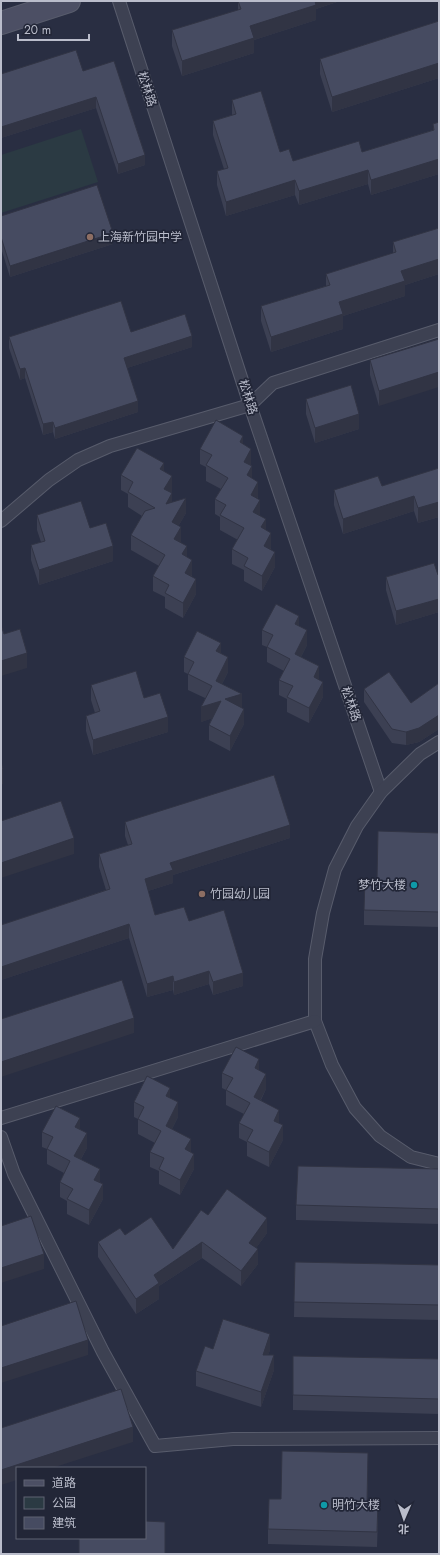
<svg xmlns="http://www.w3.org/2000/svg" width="440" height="1555" font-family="Jost,'Noto Sans SC',sans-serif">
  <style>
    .green { fill: #2b3a43 }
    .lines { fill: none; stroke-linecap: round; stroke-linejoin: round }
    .lane-casing { stroke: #585c6c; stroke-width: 14 }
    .secondary-casing { stroke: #585c6c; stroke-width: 24 }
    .lane { stroke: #3d4152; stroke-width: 12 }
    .secondary { stroke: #4c4f64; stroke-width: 22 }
    .wall { fill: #3c4053 }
    .shaded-wall { fill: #313444 }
    .building { fill: #464b61; stroke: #313444 }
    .education-dot { fill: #8d6e63; stroke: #222637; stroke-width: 1.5 }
    .culture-dot { fill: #0f9aa8; stroke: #222637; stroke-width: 1.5 }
    .labels { text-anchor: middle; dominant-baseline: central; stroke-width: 3.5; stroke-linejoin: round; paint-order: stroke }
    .street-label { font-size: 12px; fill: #babdcb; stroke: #222637 }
    .poi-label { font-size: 12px; fill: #babdcb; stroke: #222637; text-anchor: start }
  </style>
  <rect width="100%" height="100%" fill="#292e42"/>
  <path class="green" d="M81 129 98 182 1 213V155Z"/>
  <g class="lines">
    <g class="lane-casing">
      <g id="lane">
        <path d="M119 1 250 405 381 792"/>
        <path d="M1 521 49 480 78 460 110 446 250 405 273 383 439 330"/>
        <path d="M439 742 420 754 381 792 357 826 335 869 323 913 315 959V1021L332 1065 355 1108 380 1136 411 1157 439 1164"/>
        <path d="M1 1118 315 1021"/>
        <path d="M1 1137 14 1174 103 1352 155 1446 233 1439 439 1438"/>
      </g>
    </g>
    <g class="secondary-casing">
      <path id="secondary" d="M1 23 69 1"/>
    </g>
    <use href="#lane" class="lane"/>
    <use href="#secondary" class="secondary"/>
  </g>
  <g class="wall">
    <path d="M238 1H340L316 9V20L254 40V53L182 76 172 46V30L238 10Z"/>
    <path d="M439 21V78L332 112 320 74V59Z"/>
    <path d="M83 71 145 165 118 174 96 108 1 138V74Z"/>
    <path d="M232 100 280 152 293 161 362 152 433 130V124L439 122V174L371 195 368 184 299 205 295 195 226 216 217 185V171L224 169 213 135V121L232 115Z"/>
    <path d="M1 216 113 244 10 277 1 248Z"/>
    <path d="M439 228V274L405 285V296L343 316V329L271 352 261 321V306L326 286V274L393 253V242Z"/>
    <path d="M131 332 192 347 127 368 138 412 55 439 53 432 43 435 25 378 20 380 9 348V337Z"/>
    <path d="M439 339 379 406 370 375V360Z"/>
    <path d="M306 399 359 429 315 443 306 414Z"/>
    <path d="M243 444 251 464 250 466 252 478 258 497V498L260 516 266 530 271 548V550L275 567 262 591 244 581V570L232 564V549L238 540 220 530V517L215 514V499L221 489 206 481V467L200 464V449Z"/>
    <path d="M439 468V517L418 523 414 511 343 534 334 505V490L382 486Z"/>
    <path d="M164 471 172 491 171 492 172 502 186 513 179 525 181 542V543L187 557 192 575V576L196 594 183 618 165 608V597L153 591V576L159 566 131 550V535L142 516 128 507V494L121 490V475Z"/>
    <path d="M37 515 90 528 113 561 39 585 31 560V545L41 542 37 530Z"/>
    <path d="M439 574V612L396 625 386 590V577Z"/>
    <path d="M299 626 307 645 301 657 319 680 323 697 309 723 287 712V699L279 695V680L284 671 267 662V647L262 645V630Z"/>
    <path d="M221 654 228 672 222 684 242 708 244 724 230 751 209 740V725L212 718 201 722 205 698 188 690V674L184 672V657Z"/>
    <path d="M439 683V729L419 742 406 745 392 743 364 702V689L411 703Z"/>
    <path d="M91 685 144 698 168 732 93 755 86 731V716L95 713 91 700Z"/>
    <path d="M125 822 290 838 173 875V883L148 891 155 915 189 921 243 986 213 995 209 984 174 995 173 990 147 997 129 938 1 980V925L106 890 99 867V854L128 845 125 836Z"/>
    <path d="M439 833V927L364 925V910L377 880Z"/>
    <path d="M259 1070 266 1089 261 1100 279 1123 283 1140 269 1167 247 1156V1142L239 1138V1123L244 1114 226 1105V1090L222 1088V1073Z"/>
    <path d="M170 1099 178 1117 172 1129 191 1152 194 1169 180 1195 159 1184V1171L150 1167V1152L155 1143 138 1134V1119L134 1117V1102Z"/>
    <path d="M80 1129 87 1148 81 1159 100 1182 103 1199 89 1225 67 1214V1201L60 1197V1182L64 1173 47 1164V1149L42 1147V1132Z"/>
    <path d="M439 1169V1224L296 1220V1205Z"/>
    <path d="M208 1215 267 1233 256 1248 258 1264 241 1286 202 1258 159 1286V1299L136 1314 98 1257V1242L125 1235 173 1249Z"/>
    <path d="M295 1262 439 1265V1320L294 1317Z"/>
    <path d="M213 1349 270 1350 268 1355 274 1370 261 1407 196 1386V1371Z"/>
    <path d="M293 1356 439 1359V1414L293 1410Z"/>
    <path d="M368 1468 367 1502 378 1517 377 1547 268 1544V1529L281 1499Z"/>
  </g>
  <g class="shaded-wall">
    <path d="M313 1H340L316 9V20L254 40V53L182 76V61L250 26Z"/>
    <path d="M439 63V78L332 112V97Z"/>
    <path d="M96 97V108L1 138V127Z"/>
    <path d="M145 155V165L118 174V164Z"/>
    <path d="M439 159V174L371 195V180Z"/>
    <path d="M368 170V184L299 205V191Z"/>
    <path d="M295 180V195L226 216V202Z"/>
    <path d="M113 233V244L10 277V266Z"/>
    <path d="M439 259V274L405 285V296L343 316V329L271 352V337L401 271Z"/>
    <path d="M192 336V347L124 369V358Z"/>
    <path d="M25 368V378L20 380V369Z"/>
    <path d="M439 372V387L379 406V391Z"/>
    <path d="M138 401V412L55 439V428Z"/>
    <path d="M359 414V429L315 443V428Z"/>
    <path d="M53 422V432L43 435V424Z"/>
    <path d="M243 436V451L240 442Z"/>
    <path d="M251 449V464L244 477V462Z"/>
    <path d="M164 463V478L160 469Z"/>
    <path d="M252 466V481L247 475Z"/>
    <path d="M172 476V491L164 504V489Z"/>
    <path d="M258 482V497L251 510V495Z"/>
    <path d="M172 493V508L166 504Z"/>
    <path d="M414 496V511L343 534V519Z"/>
    <path d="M186 498V513L172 537V522Z"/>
    <path d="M260 500V515L253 527V512Z"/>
    <path d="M439 502V517L418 523V508Z"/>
    <path d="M266 519V534L261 527Z"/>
    <path d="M181 527V542L174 554V539Z"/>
    <path d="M271 533V548L264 561V546Z"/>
    <path d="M113 546V561L39 585V570Z"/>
    <path d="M187 546V561L182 554Z"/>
    <path d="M275 552V567L262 591V576Z"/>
    <path d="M192 560V575L185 588V573Z"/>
    <path d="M196 579V594L183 618V603Z"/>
    <path d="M439 599V612L396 625V611Z"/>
    <path d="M299 616V631L295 624Z"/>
    <path d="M307 630V645L295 669V654Z"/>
    <path d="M221 643V658L216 651Z"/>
    <path d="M27 653V668L1 676V661Z"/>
    <path d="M228 657V672L216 696V681Z"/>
    <path d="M319 666V682L314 677Z"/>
    <path d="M323 682V697L309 723V708Z"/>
    <path d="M242 694V709L225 699Z"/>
    <path d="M221 701V716L201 722V707Z"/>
    <path d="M244 709V724L230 751V736Z"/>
    <path d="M439 715V729L419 742 406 745V732Z"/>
    <path d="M168 717V732L93 755V740Z"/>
    <path d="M3 769V784L1 785V770Z"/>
    <path d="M290 825V838L173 875V883L145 892V879L170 863Z"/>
    <path d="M74 838V854L1 878V863Z"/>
    <path d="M129 924V938L1 980V967Z"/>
    <path d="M209 971V984L174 995V982Z"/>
    <path d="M243 973V986L213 995V982Z"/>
    <path d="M173 976V990L147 997V984Z"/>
    <path d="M134 1018V1033L1 1077V1062Z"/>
    <path d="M259 1059V1074L255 1068Z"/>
    <path d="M266 1074V1089L254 1112V1097Z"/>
    <path d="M170 1088V1103L166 1096Z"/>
    <path d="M178 1102V1117L166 1141V1126Z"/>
    <path d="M279 1110V1125L274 1121Z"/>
    <path d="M80 1118V1133L75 1127Z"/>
    <path d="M283 1125V1140L269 1167V1152Z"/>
    <path d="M87 1133V1148L74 1171V1156Z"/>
    <path d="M191 1139V1154L185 1149Z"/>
    <path d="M194 1154V1169L180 1195V1180Z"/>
    <path d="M100 1169V1184L94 1180Z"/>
    <path d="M103 1184V1199L89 1225V1210Z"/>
    <path d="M267 1218V1233L249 1258V1243Z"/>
    <path d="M202 1242V1258L159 1286V1299L136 1314V1299L154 1275Z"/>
    <path d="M258 1249V1264L241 1286V1271Z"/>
    <path d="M44 1254V1269L1 1283V1268Z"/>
    <path d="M270 1334V1350L263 1370V1355Z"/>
    <path d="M88 1340V1355L1 1383V1368Z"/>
    <path d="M274 1355V1370L261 1407V1392Z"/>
    <path d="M133 1427V1442L52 1468H17V1480L1 1485V1470Z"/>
  </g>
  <g class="building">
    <path d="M238 1H315L316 5 250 26 254 38 182 61 172 30 241 9Z"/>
    <path d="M439 21V63L332 97 320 59Z"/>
    <path d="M76 50 83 71 114 61 145 155 118 164 96 97 1 127V74Z"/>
    <path d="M261 91 280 152 289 149 293 161 359 141 362 152 434 130 433 124 439 122V159L371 180 368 170 299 191 295 180 226 202 217 171 228 168 213 121 236 114 232 100Z"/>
    <path d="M97 185 113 233 10 266 1 237V216Z"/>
    <path d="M439 228V259L401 271 405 281 339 302 343 314 271 337 261 306 330 285 326 274 396 252 393 242Z"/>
    <path d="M121 301 131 332 185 314 192 336 124 358 138 401 55 428 53 422 43 424 25 368 20 369 9 337Z"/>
    <path d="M439 339V372L379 391 370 360Z"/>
    <path d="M351 385 359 414 315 428 306 399Z"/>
    <path d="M216 420 243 436 240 442 251 449 244 462 252 466 247 475 258 482 251 495 260 500 253 512 266 519 261 527 271 533 264 546 275 552 262 576 244 566 248 558 232 549 244 528 220 515 226 505 215 499 228 478 206 465 212 455 200 449Z"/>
    <path d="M137 448 164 463 160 469 172 476 164 489 172 493 166 504 186 498 172 522 181 527 174 539 187 546 182 554 192 560 185 573 196 579 183 603 165 593 169 585 153 576 165 555 131 535 145 511 155 508 128 492 133 482 121 475Z"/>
    <path d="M439 468V502L418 508 414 496 343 519 334 490 378 476 382 486Z"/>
    <path d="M81 501 90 528 106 523 113 546 39 570 31 545 45 541 37 515Z"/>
    <path d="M434 563 438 575 439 574V599L396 611 386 577Z"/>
    <path d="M276 604 299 616 295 624 307 630 295 654 319 666 314 677 323 682 309 708 287 697 293 686 279 680 290 659 267 647 273 635 262 630Z"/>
    <path d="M1 625 4 634 20 629 27 653 1 661Z"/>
    <path d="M197 631 221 643 216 651 228 657 216 681 242 694 225 699 244 709 230 736 209 725 221 701 201 707 212 686 188 674 194 662 184 657Z"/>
    <path d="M136 671 144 698 160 693 168 717 93 740 86 716 100 711 91 685Z"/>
    <path d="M389 672 411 703 439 683V715L419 728 406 732 392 729 364 689Z"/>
    <path d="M1 762 3 769 1 770Z"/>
    <path d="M274 775 290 825 170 863 173 870 145 879 155 915 184 907 189 921 224 910 243 973 213 982 209 971 174 982 173 976 147 984 129 924 1 967V925L110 889 99 854 132 844 125 822Z"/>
    <path d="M61 801 74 838 1 863V821Z"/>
    <path d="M378 831 439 833V912L364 910 365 879 377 880Z"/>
    <path d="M122 980 134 1018 1 1062V1019Z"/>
    <path d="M236 1047 259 1059 255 1068 266 1074 254 1097 279 1110 274 1121 283 1125 269 1152 247 1141 253 1130 239 1123 250 1103 226 1090 233 1078 222 1073Z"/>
    <path d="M147 1076 170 1088 166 1096 178 1102 166 1126 191 1139 185 1149 194 1154 180 1180 159 1169 164 1158 150 1152 161 1131 138 1119 144 1107 134 1102Z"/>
    <path d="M56 1106 80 1118 75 1127 87 1133 74 1156 100 1169 94 1180 103 1184 89 1210 67 1199 73 1189 60 1182 70 1161 47 1149 53 1137 42 1132Z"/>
    <path d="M298 1166 439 1169V1209L296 1205Z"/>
    <path d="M227 1189 267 1218 249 1243 258 1249 241 1271 202 1242 154 1275 159 1283 136 1299 98 1242 120 1228 125 1235 151 1217 173 1249 201 1210 208 1215Z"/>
    <path d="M31 1216 44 1254 1 1268V1226Z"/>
    <path d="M295 1262 439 1265V1305L294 1302Z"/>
    <path d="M76 1301 88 1340 1 1368V1326Z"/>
    <path d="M223 1319 270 1334 263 1355H274L261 1392 196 1371 205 1346 213 1349Z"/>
    <path d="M293 1356 439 1359V1399L293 1395Z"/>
    <path d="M121 1389 133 1427 1 1470V1428Z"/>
    <path d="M282 1451 368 1453 367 1502H378L377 1532 268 1529 269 1499H281Z"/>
    <path d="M145 1521 165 1522V1554H79V1538H145Z"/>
  </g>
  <g class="education-dot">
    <circle cx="90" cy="237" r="4"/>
    <circle cx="202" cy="894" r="4"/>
  </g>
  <g class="culture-dot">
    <circle cx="414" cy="885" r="4"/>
    <circle cx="324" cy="1505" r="4"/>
  </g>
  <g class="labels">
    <g class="street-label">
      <text transform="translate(147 89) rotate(72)">松林路</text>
      <text transform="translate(248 397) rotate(72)">松林路</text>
      <text transform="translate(351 704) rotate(71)">松林路</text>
    </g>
    <g class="poi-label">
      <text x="98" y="237">上海新竹园中学</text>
      <text x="406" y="885" text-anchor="end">梦竹大楼</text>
      <text x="210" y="894">竹园幼儿园</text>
      <text x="332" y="1505">明竹大楼</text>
    </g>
  </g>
  <rect width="440" height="1555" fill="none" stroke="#babdcb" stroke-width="4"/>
  <rect x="16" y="1467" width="130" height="72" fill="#222637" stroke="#5f6272"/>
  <rect x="24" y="1480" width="20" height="6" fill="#4c4f64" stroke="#5f6272"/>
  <text x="52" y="1487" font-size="12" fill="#babdcb">道路</text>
  <rect x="24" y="1497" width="20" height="12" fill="#2b3a43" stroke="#5f6272"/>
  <text x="52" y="1507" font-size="12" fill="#babdcb">公园</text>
  <rect x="24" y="1517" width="20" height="12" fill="#464b61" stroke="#5f6272"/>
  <text x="52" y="1527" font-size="12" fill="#babdcb">建筑</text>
  <g transform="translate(404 1519) rotate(182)" stroke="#222637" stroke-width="3" paint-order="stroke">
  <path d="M0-3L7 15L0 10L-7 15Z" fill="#babdcb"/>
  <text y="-6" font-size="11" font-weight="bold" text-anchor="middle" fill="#babdcb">北</text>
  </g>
  <path d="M18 34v6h71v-6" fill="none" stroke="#babdcb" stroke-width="2"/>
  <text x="24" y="34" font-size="12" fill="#babdcb" stroke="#222637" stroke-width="3" paint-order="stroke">20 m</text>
</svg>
